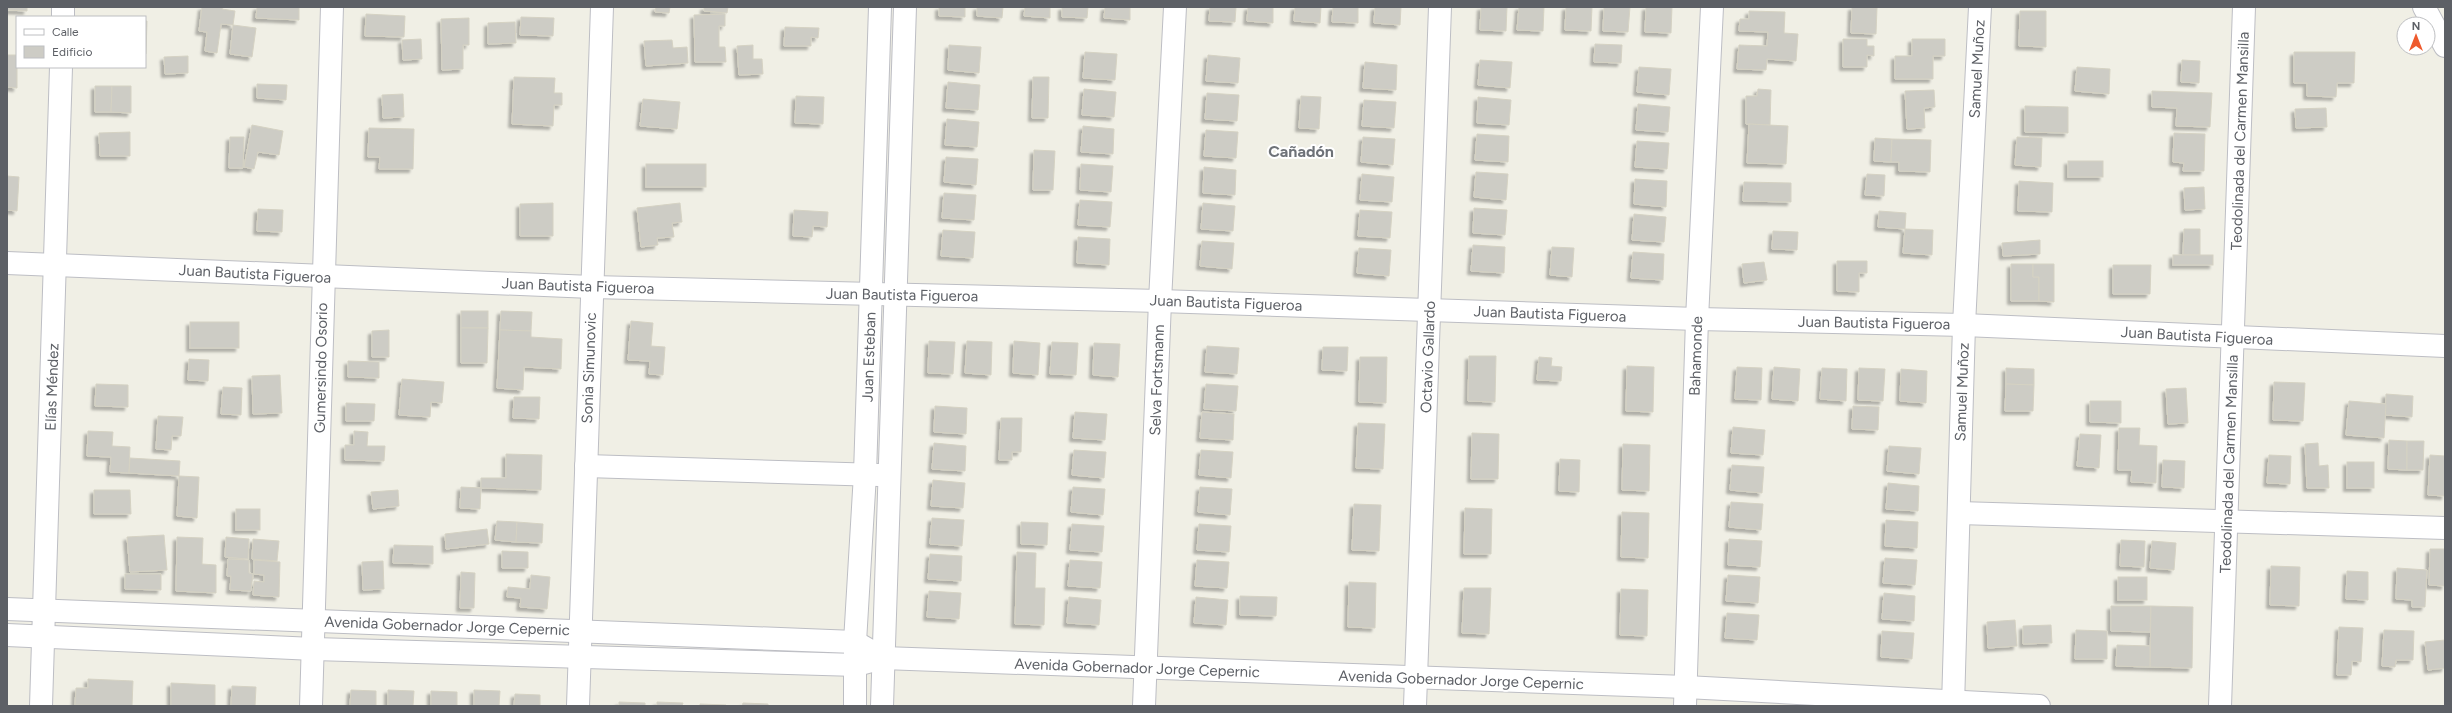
<svg xmlns="http://www.w3.org/2000/svg" width="2452" height="713" font-family="Figtree,sans-serif">
  <style>
    .building { fill: #cdccc5; stroke: #d5d2c3; filter: url(#shadow) }
    .lines { fill: none; stroke-linecap: round; stroke-linejoin: round }
    .minor-casing { stroke: #bdbec4; stroke-width: 24 }
    .minor { stroke: #fff; stroke-width: 22 }
    .labels { text-anchor: middle; dominant-baseline: central; stroke-width: 4; stroke-linejoin: round; paint-order: stroke }
    .street-label { font-size: 15px; fill: #5d6066; stroke: #fff }
    .neighbourhood-label { font-size: 16px; font-weight: bold; fill: #6e7278; stroke: #fff }
  </style>
  <defs>
    <filter id="shadow"><feDropShadow dx="-3.5" dy="3.5" stdDeviation="1" flood-color="#0004"/></filter>
  </defs>
  <rect width="100%" height="100%" fill="#f0efe5"/>
  <g class="building">
    <path d="M7 7H27V11L7 10Z"/>
    <path d="M202 7H223L222 9 235 11 233 25 221 24 217 53 205 51 207 32 199 31Z"/>
    <path d="M257 7H299V20L256 18Z"/>
    <path d="M656 7H670L669 13 655 12Z"/>
    <path d="M704 7H728L727 13 704 11Z"/>
    <path d="M939 7H965V17L939 16Z"/>
    <path d="M977 7H1003L1002 18 977 16Z"/>
    <path d="M1025 7H1050V18L1024 16Z"/>
    <path d="M1062 7H1088L1087 18 1062 17Z"/>
    <path d="M1105 7H1130V20L1104 18Z"/>
    <path d="M1210 7H1236L1235 22 1209 21Z"/>
    <path d="M1248 7H1273V23L1247 21Z"/>
    <path d="M1295 7H1321L1320 23 1294 21Z"/>
    <path d="M1333 7H1358V23L1332 22Z"/>
    <path d="M1375 7H1401L1400 25 1374 23Z"/>
    <path d="M1481 7H1507L1506 31 1480 30Z"/>
    <path d="M1519 7H1544L1543 31 1517 30Z"/>
    <path d="M1566 7H1592L1591 31 1565 30Z"/>
    <path d="M1604 7H1630L1628 32 1603 31Z"/>
    <path d="M1646 7H1672L1671 33 1645 32Z"/>
    <path d="M1852 7 1877 8 1876 34 1851 33Z"/>
    <path d="M1749 11 1785 12 1784 33 1798 34 1796 61 1767 59 1766 70 1737 69 1739 45 1767 46 1768 32 1739 31 1740 19H1749Z"/>
    <path d="M2020 11H2046V47L2019 46Z"/>
    <path d="M366 14 405 16 404 37 365 36Z"/>
    <path d="M725 14V26H719V47H725L726 62H695L694 15Z"/>
    <path d="M521 17 554 18 553 36 520 35Z"/>
    <path d="M469 18V45H463V69L442 70 441 19Z"/>
    <path d="M145 21H147L146 54H145Z"/>
    <path d="M515 22 516 43 488 44V23Z"/>
    <path d="M233 25 256 28 252 57 230 54Z"/>
    <path d="M785 27 819 28 818 38 811 37V46H784Z"/>
    <path d="M421 39 422 59 403 60 402 40Z"/>
    <path d="M1843 39H1867V46H1874V56L1867 55V67H1843Z"/>
    <path d="M1912 39H1945V56H1933V79H1895V56H1912Z"/>
    <path d="M672 40 673 48 687 47 688 63 646 66 644 41Z"/>
    <path d="M1595 44 1622 45 1621 63 1594 62Z"/>
    <path d="M753 45V59H762L763 74 739 75 737 46Z"/>
    <path d="M949 45 981 47 979 73 948 70Z"/>
    <path d="M1085 52 1117 54 1115 80 1083 78Z"/>
    <path d="M2294 52H2355L2354 83H2337L2336 97 2307 96V83H2294Z"/>
    <path d="M7 55H17V88L7 87Z"/>
    <path d="M1208 55 1240 58 1238 83 1206 81Z"/>
    <path d="M188 56V73L165 74 164 57Z"/>
    <path d="M1480 60 1512 62 1510 88 1478 85Z"/>
    <path d="M2182 60 2200 61 2199 83 2181 82Z"/>
    <path d="M1365 62 1397 65 1396 90 1363 88Z"/>
    <path d="M1639 67 1671 69 1669 95 1637 92Z"/>
    <path d="M2077 67 2110 69 2109 94 2075 91Z"/>
    <path d="M514 77 555 78 554 93H562V105H554L553 126 512 124Z"/>
    <path d="M1033 77H1049L1048 118H1032Z"/>
    <path d="M948 82 980 85 978 110 946 108Z"/>
    <path d="M257 84 287 85 286 100 257 98Z"/>
    <path d="M95 86H112L111 112H95Z"/>
    <path d="M112 86H131V113L111 112Z"/>
    <path d="M1084 89 1116 92 1114 117 1082 115Z"/>
    <path d="M1758 89 1771 90 1770 125 1746 124V96H1757Z"/>
    <path d="M1934 90 1935 107 1924 108 1925 128 1907 129 1905 91Z"/>
    <path d="M2152 91 2212 93 2210 127 2176 126 2177 108 2152 107Z"/>
    <path d="M1207 93 1239 95 1237 121 1205 119Z"/>
    <path d="M403 94 404 117 383 118 382 95Z"/>
    <path d="M796 96 824 97 823 124 795 123Z"/>
    <path d="M1301 96 1321 97 1319 129 1299 128Z"/>
    <path d="M1478 97 1511 100 1509 125 1477 123Z"/>
    <path d="M643 99 680 102 677 129 640 126Z"/>
    <path d="M1364 100 1396 102 1394 128 1362 126Z"/>
    <path d="M1638 104 1670 107 1668 132 1636 130Z"/>
    <path d="M2025 106 2068 107V133L2025 132Z"/>
    <path d="M2326 108 2327 127 2296 128 2295 109Z"/>
    <path d="M947 119 979 122 977 147 945 145Z"/>
    <path d="M1749 124 1788 126 1786 164 1747 163Z"/>
    <path d="M252 125 283 131 279 155 258 152 254 169 244 167Z"/>
    <path d="M1083 126 1114 129 1113 154 1081 152Z"/>
    <path d="M369 128 414 129 413 169H379L380 157H368Z"/>
    <path d="M1206 130 1238 132 1236 158 1204 156Z"/>
    <path d="M130 132V156H100L99 133Z"/>
    <path d="M2174 133 2205 134 2204 171H2183L2184 163 2173 162Z"/>
    <path d="M1477 134 1509 136 1508 162 1475 160Z"/>
    <path d="M230 137H244L243 168H229Z"/>
    <path d="M1363 137 1395 139 1393 165 1361 162Z"/>
    <path d="M2017 137 2042 138 2041 167 2015 165Z"/>
    <path d="M1875 138 1892 139 1891 162 1874 161Z"/>
    <path d="M1892 139 1931 140 1930 172 1899 171V162H1891Z"/>
    <path d="M1637 141 1669 143 1667 169 1635 167Z"/>
    <path d="M1034 150 1055 151 1053 190H1033Z"/>
    <path d="M946 157 978 159 976 185 944 182Z"/>
    <rect x="2068" y="161" width="35" height="16"/>
    <rect x="646" y="164" width="60" height="23"/>
    <path d="M1081 164 1113 166 1111 192 1080 190Z"/>
    <path d="M1204 167 1236 170 1235 195 1203 193Z"/>
    <path d="M1476 172 1508 174 1506 200 1474 197Z"/>
    <path d="M1362 174 1394 177 1392 202 1360 200Z"/>
    <path d="M1867 174 1885 175 1884 196 1865 195Z"/>
    <path d="M7 176 19 177 17 211 7 210Z"/>
    <path d="M1635 179 1667 181 1666 207 1634 204Z"/>
    <path d="M2019 181 2053 183 2052 212 2018 211Z"/>
    <path d="M1744 182 1791 183V202L1743 201Z"/>
    <path d="M2204 187 2205 209 2185 210 2184 188Z"/>
    <path d="M944 193 976 195 974 220 942 218Z"/>
    <path d="M1080 200 1112 202 1110 227 1078 225Z"/>
    <path d="M553 203V236H520V204Z"/>
    <path d="M680 203 682 222 672 223 674 237 657 238 658 245 641 247 637 208Z"/>
    <path d="M1203 203 1235 206 1233 231 1201 229Z"/>
    <path d="M1474 208 1507 210 1505 235 1473 233Z"/>
    <path d="M258 209 283 210 282 232 257 231Z"/>
    <path d="M794 210 828 212 827 227 813 226 812 237 793 236Z"/>
    <path d="M1360 210 1392 212 1390 238 1358 236Z"/>
    <path d="M1879 211 1906 213 1905 229 1878 227Z"/>
    <path d="M1634 214 1666 217 1664 242 1632 240Z"/>
    <path d="M1905 229 1933 230 1932 255 1903 253Z"/>
    <path d="M2184 229H2200V255H2183Z"/>
    <path d="M943 230 975 232 973 258 941 256Z"/>
    <path d="M1773 231 1798 232 1797 250 1772 249Z"/>
    <path d="M1078 237 1110 239 1109 265 1077 263Z"/>
    <path d="M2040 240V254L2003 256 2002 243Z"/>
    <path d="M1202 241 1234 243 1232 269 1200 266Z"/>
    <path d="M1473 245 1505 247 1504 273 1471 271Z"/>
    <path d="M1552 247 1574 248 1572 277 1550 275Z"/>
    <path d="M1359 248 1391 250 1389 276 1357 273Z"/>
    <path d="M1633 252 1664 254 1663 280 1631 278Z"/>
    <rect x="2173" y="255" width="40" height="10"/>
    <path d="M1837 261H1867V273H1859V292L1837 291Z"/>
    <path d="M1764 262 1767 280 1744 283 1742 264Z"/>
    <path d="M2011 264H2033V277H2039V301H2011Z"/>
    <path d="M2033 264H2054V302L2039 301V277H2033Z"/>
    <path d="M2113 265H2151L2150 294H2113Z"/>
    <rect x="461" y="311" width="27" height="17"/>
    <path d="M501 311 532 312 531 331 500 330Z"/>
    <path d="M631 321 653 323 651 346 665 347 663 375 649 374 650 361 628 360Z"/>
    <rect x="190" y="322" width="49" height="26"/>
    <path d="M461 328H488L487 363H461Z"/>
    <path d="M389 330V357H372V331Z"/>
    <path d="M500 330 531 331V337L562 339 561 369 524 367 523 390 497 388Z"/>
    <path d="M929 341 955 342 953 374 928 373Z"/>
    <path d="M967 341 992 342 991 375 965 373Z"/>
    <path d="M1014 341 1040 343 1038 375 1013 373Z"/>
    <path d="M1052 342 1078 343 1076 375 1050 374Z"/>
    <path d="M1094 343 1120 344 1118 377 1093 375Z"/>
    <path d="M1207 346 1239 348 1237 374 1205 372Z"/>
    <path d="M1323 347H1348L1347 371 1322 370Z"/>
    <path d="M1469 356H1496L1495 402 1468 401Z"/>
    <path d="M1360 357H1387L1386 403 1359 402Z"/>
    <path d="M1539 357 1552 358 1551 366 1562 367 1561 381 1537 380Z"/>
    <path d="M189 359 209 360 208 381 188 380Z"/>
    <path d="M348 361 379 362V378L348 377Z"/>
    <path d="M1627 366 1654 367 1653 412 1626 411Z"/>
    <path d="M1737 367 1762 368 1761 400 1735 399Z"/>
    <path d="M1774 367 1800 369 1798 401 1772 399Z"/>
    <path d="M1822 368 1847 369 1846 401 1820 399Z"/>
    <path d="M1859 368 1885 369 1883 401 1858 400Z"/>
    <path d="M2006 368 2034 369V385L2006 384Z"/>
    <path d="M1901 369 1927 371 1926 403 1900 401Z"/>
    <path d="M280 375 282 413 253 414 252 376Z"/>
    <path d="M402 379 444 382 442 403 431 402 430 417 399 415Z"/>
    <path d="M2274 382 2305 383 2303 421 2273 420Z"/>
    <path d="M96 384 128 385V407L95 406Z"/>
    <path d="M1206 384 1238 386 1236 411 1204 409Z"/>
    <path d="M2006 384 2034 385 2033 411H2005Z"/>
    <path d="M223 387 242 388 241 415 221 414Z"/>
    <path d="M2186 388 2188 423 2168 424 2166 389Z"/>
    <path d="M2386 394 2413 396 2412 417 2385 415Z"/>
    <path d="M514 397H540L539 419 513 418Z"/>
    <path d="M2090 401H2121V423L2090 422Z"/>
    <path d="M2349 401 2386 404 2384 438 2346 435Z"/>
    <path d="M346 403 375 404 374 421H346Z"/>
    <path d="M935 406 967 408 966 434 934 432Z"/>
    <path d="M1853 406 1879 407 1878 430 1852 429Z"/>
    <path d="M1075 412 1107 414 1105 440 1073 438Z"/>
    <path d="M1202 412 1234 414 1233 440 1200 438Z"/>
    <path d="M158 416 183 417 181 436H172L171 450 156 449Z"/>
    <path d="M1001 418H1022L1021 452H1012V460H999Z"/>
    <path d="M1358 423 1385 424 1383 469 1356 468Z"/>
    <path d="M1733 427 1765 430 1763 455 1731 453Z"/>
    <path d="M2119 428H2140L2139 445 2157 446 2156 483 2131 482 2132 470H2118Z"/>
    <path d="M88 431 113 432 112 446 130 447 129 473 110 472 111 457 87 456Z"/>
    <path d="M354 431 368 432 367 446H385L384 461 345 460V445H354Z"/>
    <path d="M1472 433 1499 434 1498 479H1471Z"/>
    <path d="M2080 434 2101 435 2099 468 2077 466Z"/>
    <path d="M2389 440 2407 441V470L2388 469Z"/>
    <path d="M2407 441H2424L2423 470H2407Z"/>
    <path d="M934 443 966 446 965 471 932 469Z"/>
    <path d="M2318 443 2319 466 2328 465 2329 488H2307L2305 444Z"/>
    <path d="M1623 444 1650 445 1649 491 1622 490Z"/>
    <path d="M1889 446 1921 448 1919 474 1887 471Z"/>
    <path d="M1074 450 1106 452 1104 478 1072 475Z"/>
    <path d="M1201 450 1233 452 1231 478 1199 475Z"/>
    <path d="M506 454 542 455 541 490 481 488V478H506Z"/>
    <path d="M2269 455 2291 456 2290 484 2267 483Z"/>
    <path d="M2430 455 2445 456V496L2428 495Z"/>
    <path d="M130 458 180 461 179 476 129 473Z"/>
    <path d="M1560 459 1580 460 1579 492 1559 491Z"/>
    <path d="M2163 460 2185 461 2184 488 2162 487Z"/>
    <rect x="2347" y="462" width="27" height="26"/>
    <path d="M1732 465 1764 467 1762 493 1730 490Z"/>
    <path d="M179 476 199 477 197 518 177 516Z"/>
    <path d="M933 480 965 483 963 508 931 506Z"/>
    <path d="M1888 483 1919 486 1918 511 1886 509Z"/>
    <path d="M461 487 481 488 480 509 460 508Z"/>
    <path d="M1073 487 1105 489 1103 515 1071 512Z"/>
    <path d="M1200 487 1232 489 1230 515 1198 512Z"/>
    <path d="M94 490H130L131 514H94Z"/>
    <path d="M398 490 399 506 373 509 371 492Z"/>
    <path d="M1731 502 1763 504 1761 530 1729 527Z"/>
    <path d="M1354 504 1381 505 1379 551 1352 550Z"/>
    <path d="M1465 508 1492 509 1491 554H1464Z"/>
    <rect x="236" y="509" width="24" height="21"/>
    <path d="M1622 512 1649 513 1648 558 1621 557Z"/>
    <path d="M932 518 964 520 962 546 930 544Z"/>
    <path d="M1886 520 1918 522 1917 548 1885 546Z"/>
    <path d="M497 521 517 522 516 542 495 540Z"/>
    <path d="M517 522 543 524 542 543 516 542Z"/>
    <path d="M1021 522 1048 523 1047 545 1021 544Z"/>
    <path d="M1072 524 1104 526 1102 552 1070 550Z"/>
    <path d="M1199 524 1231 526 1229 552 1197 550Z"/>
    <path d="M487 529 489 544 446 549 445 534Z"/>
    <path d="M164 535 167 570 130 572 127 537Z"/>
    <path d="M177 537 203 538 202 564 216 565V593L176 591Z"/>
    <path d="M226 537 249 539 248 559 225 557Z"/>
    <path d="M253 539 279 541 277 561 252 559Z"/>
    <path d="M1729 539 1762 541 1760 567 1728 565Z"/>
    <path d="M2121 540 2145 541 2144 567 2120 566Z"/>
    <path d="M2152 541 2176 543 2174 570 2150 568Z"/>
    <path d="M394 545 433 546V564L393 563Z"/>
    <path d="M2430 549H2445V586L2429 585Z"/>
    <path d="M502 551 528 552V568H502Z"/>
    <path d="M1017 552 1036 553 1035 588H1045L1044 625 1015 624Z"/>
    <path d="M930 554 962 556 961 581 928 579Z"/>
    <path d="M1885 558 1917 560 1915 585 1883 583Z"/>
    <path d="M228 559 249 560V573L253 574 251 591 230 590 231 576H227Z"/>
    <path d="M254 560 280 562 279 597 253 595 254 581 264 582V575L254 574Z"/>
    <path d="M1070 560 1102 562 1100 588 1068 586Z"/>
    <path d="M1197 560 1229 562 1227 588 1195 586Z"/>
    <path d="M383 561 384 589 363 590 362 562Z"/>
    <path d="M2271 566 2300 567 2299 606 2270 605Z"/>
    <path d="M2397 568 2427 570 2425 607H2412V600L2396 599Z"/>
    <path d="M2347 571 2368 572V600L2346 599Z"/>
    <path d="M461 572 475 573 474 608H460Z"/>
    <path d="M125 574H161V590L125 589Z"/>
    <path d="M531 575 550 577 547 609 520 607 521 598 507 597 508 587 530 589Z"/>
    <path d="M1728 575 1760 577 1758 603 1726 601Z"/>
    <rect x="2118" y="577" width="29" height="23"/>
    <path d="M1349 582 1376 583 1375 628 1348 627Z"/>
    <path d="M1464 588H1491L1489 634 1462 633Z"/>
    <path d="M1621 589 1648 590 1647 636 1620 635Z"/>
    <path d="M929 591 961 593 959 619 927 617Z"/>
    <path d="M1884 593 1915 596 1914 621 1882 619Z"/>
    <path d="M1240 596 1277 597 1276 616 1240 615Z"/>
    <path d="M1069 597 1101 600 1099 625 1067 623Z"/>
    <path d="M1196 597 1228 600 1226 625 1194 623Z"/>
    <path d="M2111 606H2151L2150 632 2111 631Z"/>
    <path d="M2151 606 2193 607 2192 668 2150 667Z"/>
    <path d="M1727 613 1759 615 1757 640 1725 638Z"/>
    <path d="M2015 620 2017 646 1988 648 1987 622Z"/>
    <path d="M2051 625 2052 643 2023 644V626Z"/>
    <path d="M2339 627 2363 628 2361 662 2352 661 2351 675H2337Z"/>
    <path d="M2076 630 2107 631V659H2075Z"/>
    <path d="M2384 630 2414 631 2413 660H2396L2395 667 2382 666Z"/>
    <path d="M1882 631 1914 633 1912 659 1881 657Z"/>
    <path d="M2445 640V668L2428 670 2425 642Z"/>
    <path d="M2117 645 2150 646V667L2116 666Z"/>
    <path d="M88 679 133 681 132 706 75 705 76 688H88Z"/>
    <path d="M171 683 215 685V706H171Z"/>
    <path d="M232 686 256 687 255 706H231Z"/>
    <path d="M351 690 376 691V706H350Z"/>
    <path d="M388 690 414 691 413 706H388Z"/>
    <path d="M474 690 500 691 499 706H474Z"/>
    <path d="M431 691 457 692V706H431Z"/>
    <path d="M515 694 540 695V706H514Z"/>
    <path d="M619 702 645 703V706H619Z"/>
    <path d="M657 702 683 703 682 706H657Z"/>
    <path d="M743 703 768 704V706H742Z"/>
    <path d="M700 704 726 705V706H700Z"/>
  </g>
  <g class="lines">
    <g class="minor-casing">
      <g id="minor">
        <path d="M2424 7 2445 46"/>
        <path d="M63 17V7"/>
        <path d="M7 263 592 287 1160 301 1697 319 1964 325 2445 346"/>
        <path d="M586 466 879 475"/>
        <path d="M1959 513 2445 528"/>
        <path d="M7 609 855 642 883 658"/>
        <path d="M7 635 314 649 857 665 883 658 1686 687 2039 706"/>
        <path d="M41 706 61 67"/>
        <path d="M311 706 332 7"/>
        <path d="M578 706 602 7"/>
        <path d="M855 706V642L865 474 880 7"/>
        <path d="M882 706 905 7"/>
        <path d="M1144 706 1160 301 1175 7"/>
        <path d="M1415 706 1440 7"/>
        <path d="M1685 706 1697 319 1712 7"/>
        <path d="M1953 706 1964 325 1980 7"/>
        <path d="M2220 706 2244 7"/>
      </g>
    </g>
    <use href="#minor" class="minor"/>
  </g>
  <g class="labels">
    <g class="street-label">
      <text transform="translate(1977 69) rotate(-87)">Samuel Muñoz</text>
      <text transform="translate(2240 141) rotate(-88)">Teodolinada del Carmen Mansilla</text>
      <text transform="translate(255 274) rotate(3)">Juan Bautista Figueroa</text>
      <text transform="translate(578 286) rotate(2)">Juan Bautista Figueroa</text>
      <text transform="translate(902 295) rotate(1)">Juan Bautista Figueroa</text>
      <text transform="translate(1226 303) rotate(2)">Juan Bautista Figueroa</text>
      <text transform="translate(1550 314) rotate(2)">Juan Bautista Figueroa</text>
      <text transform="translate(1874 323) rotate(1)">Juan Bautista Figueroa</text>
      <text transform="translate(2197 336) rotate(3)">Juan Bautista Figueroa</text>
      <text transform="translate(1696 356) rotate(-88)">Bahamonde</text>
      <text transform="translate(869 357) rotate(-88)">Juan Esteban</text>
      <text transform="translate(1428 357) rotate(-88)">Octavio Gallardo</text>
      <text transform="translate(321 368) rotate(-89)">Gumersindo Osorio</text>
      <text transform="translate(589 368) rotate(-88)">Sonia Simunovic</text>
      <text transform="translate(1157 380) rotate(-88)">Selva Fortsmann</text>
      <text transform="translate(52 387) rotate(-88)">Elías Méndez</text>
      <text transform="translate(1962 392) rotate(-88)">Samuel Muñoz</text>
      <text transform="translate(2229 464) rotate(-88)">Teodolinada del Carmen Mansilla</text>
      <text transform="translate(447 626) rotate(2)">Avenida Gobernador Jorge Cepernic</text>
      <text transform="translate(1137 668) rotate(2)">Avenida Gobernador Jorge Cepernic</text>
      <text transform="translate(1461 680) rotate(2)">Avenida Gobernador Jorge Cepernic</text>
    </g>
    <g class="neighbourhood-label">
      <text x="1301" y="151">Cañadón</text>
    </g>
  </g>
  <rect width="2452" height="713" fill="none" stroke="#5d6066" stroke-width="16"/>
  <rect x="16" y="16" width="130" height="52" fill="#ffffff" stroke="#bebfc2"/>
  <rect x="24" y="29" width="20" height="6" fill="#ffffff" stroke="#bebfc2"/>
  <text x="52" y="36" font-size="12" fill="#5d6066">Calle</text>
  <rect x="24" y="46" width="20" height="12" fill="#cdccc5" stroke="#bebfc2"/>
  <text x="52" y="56" font-size="12" fill="#5d6066">Edificio</text>
  <g transform="translate(2416 36)"><circle r="19" fill="#ffffff" stroke="#bebfc2"/>
  <path d="M0-3L7 15L0 10L-7 15Z" fill="#ee5a2d"/>
  <text y="-6" font-size="11" font-weight="bold" text-anchor="middle" fill="#5d6066">N</text>
  </g>
</svg>
